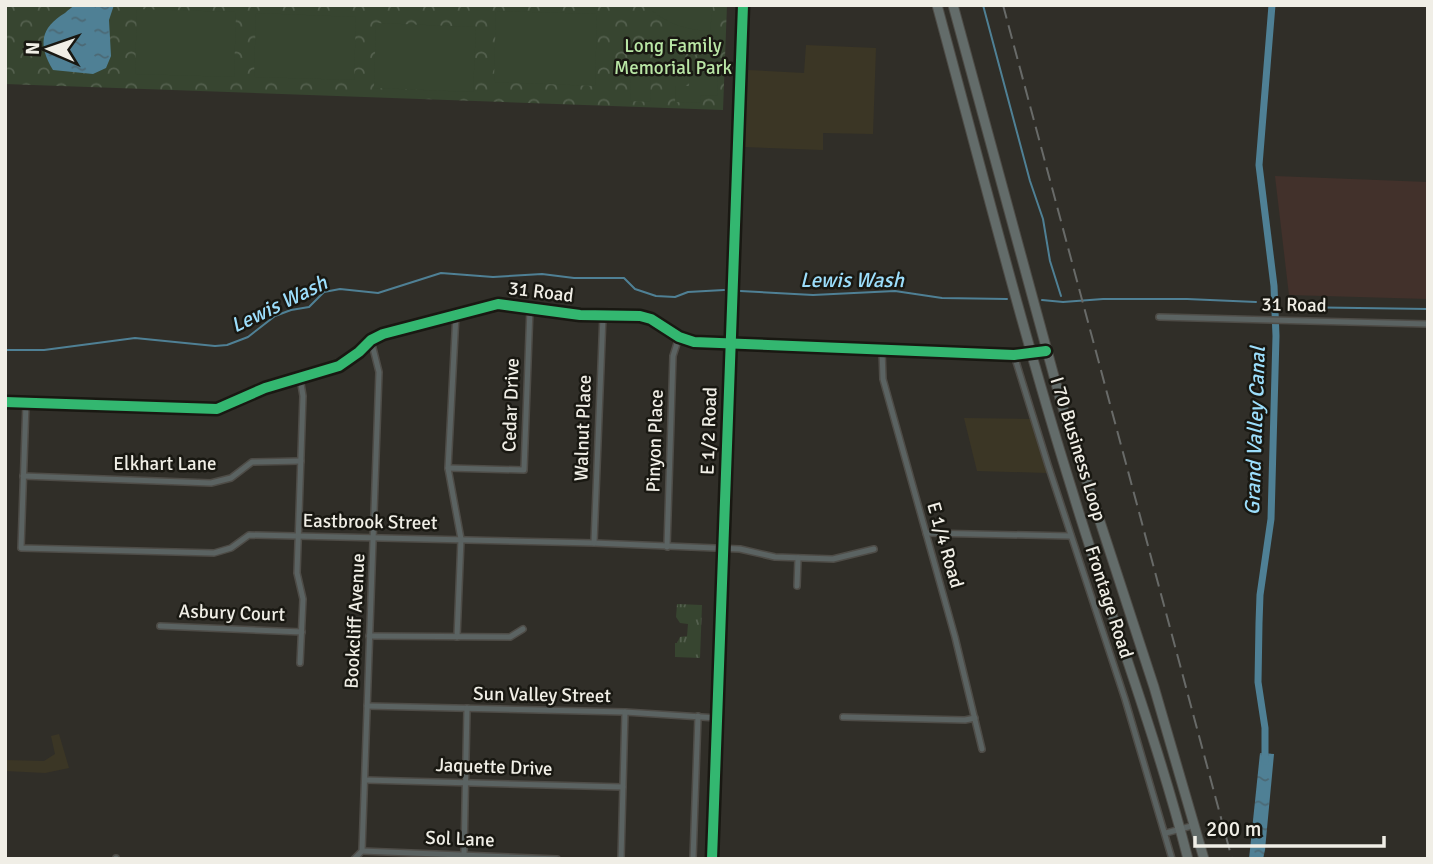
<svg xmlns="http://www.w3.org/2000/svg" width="1433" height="864" font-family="Signika,sans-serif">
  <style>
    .built { fill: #3b3625 }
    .education { fill: #42312b }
    .grass { fill: url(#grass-tufts) }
    .forest { fill: url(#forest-crowns) }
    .pitch { fill: #374530 }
    .water { fill: url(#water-ripples) }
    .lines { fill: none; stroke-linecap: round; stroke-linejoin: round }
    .stream { stroke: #4f8095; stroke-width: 2 }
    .canal { stroke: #4f8095; stroke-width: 7 }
    .street-casing { stroke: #4e4c47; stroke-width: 8 }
    .secondary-casing { stroke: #4e4c47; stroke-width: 10 }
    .primary-casing { stroke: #4e4c47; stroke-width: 11 }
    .street { stroke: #5b6362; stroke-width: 5 }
    .secondary { stroke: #656e6d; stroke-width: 8 }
    .primary { stroke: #636c6a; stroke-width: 9 }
    .rail { stroke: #686a68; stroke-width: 2; stroke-dasharray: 14 7; stroke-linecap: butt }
    .cycleway-casing { stroke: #191812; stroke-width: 15 }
    .cycleway { stroke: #33b770; stroke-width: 10 }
    .labels { text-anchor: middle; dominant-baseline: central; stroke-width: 5; stroke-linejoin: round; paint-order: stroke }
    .park-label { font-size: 19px; fill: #b9e6a5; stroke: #191812 }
    .street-label { font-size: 19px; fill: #f0eee6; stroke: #191812 }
    .water-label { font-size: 21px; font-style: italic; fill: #9cdefc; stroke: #191812 }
  </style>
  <defs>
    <pattern id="grass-tufts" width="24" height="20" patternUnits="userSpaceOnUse" patternTransform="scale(1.75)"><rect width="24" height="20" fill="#374530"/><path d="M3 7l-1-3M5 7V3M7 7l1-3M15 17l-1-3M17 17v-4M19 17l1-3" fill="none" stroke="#54604e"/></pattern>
    <pattern id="forest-crowns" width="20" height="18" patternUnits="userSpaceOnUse" patternTransform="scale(1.75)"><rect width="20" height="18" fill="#374530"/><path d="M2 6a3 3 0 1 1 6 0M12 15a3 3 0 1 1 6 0" fill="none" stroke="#54604e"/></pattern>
    <pattern id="water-ripples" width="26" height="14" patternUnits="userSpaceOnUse" patternTransform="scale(1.75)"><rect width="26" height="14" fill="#4f8095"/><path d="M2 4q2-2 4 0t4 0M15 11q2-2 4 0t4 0" fill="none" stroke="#4c6975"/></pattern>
  </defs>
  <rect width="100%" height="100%" fill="#302e28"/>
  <g class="built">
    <path d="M806 45 876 48 873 134 823 133V150L744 147 748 70 804 73Z"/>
    <path d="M964 418 1031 419 1047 473 977 471Z"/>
    <path d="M59 734 69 768 45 773 5 771V760L44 761 55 754 51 736Z"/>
  </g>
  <path class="education" d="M1275 176 1428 182V299L1289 295Z"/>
  <path class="grass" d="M677 604 702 605 700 658 675 657V643H677L680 637 687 636 688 624 680 623 676 617Z"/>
  <path class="forest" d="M5 5H727L723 110 5 84Z"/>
  <g class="pitch">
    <path d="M646 5H713L710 31C685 30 664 23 646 5Z"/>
    <path d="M137 9 236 12 234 77 135 74Z"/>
    <path d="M496 11 597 14 595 86 494 82Z"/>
    <path d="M256 13 356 17 354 80 254 77Z"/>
    <path d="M376 23 476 27 473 92 374 88Z"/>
    <path d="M631 61 651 62 650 102 630 101Z"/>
    <path d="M690 71 718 72 717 96 701 95 700 103 675 102 676 86H689Z"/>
  </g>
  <g class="water">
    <path d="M114 5 109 20 111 56 106 68 93 74 53 70C38 45 40 28 65 13 66 12 73 6 74 6 84 2 103 5 114 5Z"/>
    <path d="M1260 753 1274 754 1265 850 1263 859H1249Z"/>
  </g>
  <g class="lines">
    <g class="stream">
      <path d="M983 5 1030 181 1043 219 1050 261 1061 296"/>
      <path d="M740 291 813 295 895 291 942 298 1007 299"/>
      <path d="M1042 300 1063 302 1103 299H1187L1256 302"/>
      <path d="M1289 307 1428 309"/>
      <path d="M5 350H44L135 338 215 346 227 345 248 337 275 316 291 310 309 307 324 292 340 289 378 293 441 273 493 277 542 274 574 278H624L635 289 656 296 675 297 688 292 724 290"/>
    </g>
    <path class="canal" d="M1265 761V728L1258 682 1259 623 1260 595 1271 519 1276 336 1274 286 1259 165 1272 5"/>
    <g class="street-casing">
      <g id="street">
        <path d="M456 314 448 468 461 539 457 637"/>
        <path d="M1159 317 1428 324"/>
        <path d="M882 350 883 379 955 637 982 749"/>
        <path d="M1014 355 1048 465 1125 699 1172 859"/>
        <path d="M26 403 21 548 214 553 231 548 249 535 594 543 740 549 775 557 833 559 874 549"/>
        <path d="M448 468 524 470 530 308"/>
        <path d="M23 476 211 483 231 478 252 462 301 461"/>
        <path d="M926 533 1071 536"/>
        <path d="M594 543 603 315"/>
        <path d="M667 547 673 356 679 337"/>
        <path d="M797 586 798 558"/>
        <path d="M160 626 302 632"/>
        <path d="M369 636 510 637 523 629"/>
        <path d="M300 663 303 599 297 573 303 396 300 378"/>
        <path d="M367 706 625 712 717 718"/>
        <path d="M843 717 965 720 975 718"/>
        <path d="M365 780 623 787"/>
        <path d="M1166 833 1195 825"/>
        <path d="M362 851 557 859"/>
        <path d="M464 855 467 708"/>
        <path d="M116 859V858"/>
        <path d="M354 859 362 851 379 372 371 340"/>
        <path d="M621 859 625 712"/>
        <path d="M693 859 698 716"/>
      </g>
    </g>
    <g class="secondary-casing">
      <g id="secondary">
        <path d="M5 402 217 409 265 388 339 366 359 352 371 340 383 334 498 304 580 315 640 316 651 319 679 337 694 342 1014 355 1046 351"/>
        <path d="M712 859 743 5"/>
      </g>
    </g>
    <g class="primary-casing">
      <g id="primary">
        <path d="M937 5C981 167 1022 330 1072 490 1109 613 1156 734 1188 859"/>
        <path d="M953 5 1061 402 1154 687 1204 859"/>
      </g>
    </g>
    <use href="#street" class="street"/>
    <use href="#secondary" class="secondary"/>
    <use href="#primary" class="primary"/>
    <path class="rail" d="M1003 5 1232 859"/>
    <g class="cycleway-casing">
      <g id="cycleway">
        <path d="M5 402 217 409 265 388 339 366 359 352 371 340 383 334 498 304 580 315 640 316 651 319 679 337 694 342 1014 355 1046 351"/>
        <path d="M712 859 743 5"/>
      </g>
    </g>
    <use href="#cycleway" class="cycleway"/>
  </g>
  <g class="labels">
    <g class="park-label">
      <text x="673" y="46">Long Family<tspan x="673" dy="22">Memorial Park</tspan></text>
    </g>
    <g class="street-label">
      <text transform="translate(541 292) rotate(7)">31 Road</text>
      <text transform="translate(1294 305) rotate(1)">31 Road</text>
      <text transform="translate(511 405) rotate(-88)">Cedar Drive</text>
      <text transform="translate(583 428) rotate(-88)">Walnut Place</text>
      <text transform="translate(709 431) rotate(-88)">E 1/2 Road</text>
      <text transform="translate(655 441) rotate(-88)">Pinyon Place</text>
      <text transform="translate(1078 449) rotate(73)">I 70 Business Loop</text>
      <text x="165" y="464">Elkhart Lane</text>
      <text transform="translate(370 522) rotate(1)">Eastbrook Street</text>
      <text transform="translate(945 545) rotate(74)">E 1/4 Road</text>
      <text transform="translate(1109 602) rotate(72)">Frontage Road</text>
      <text transform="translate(232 613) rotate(2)">Asbury Court</text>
      <text transform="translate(355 621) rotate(-87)">Bookcliff Avenue</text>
      <text transform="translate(542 695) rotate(1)">Sun Valley Street</text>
      <text transform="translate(494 767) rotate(2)">Jaquette Drive</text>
      <text transform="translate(460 839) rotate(2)">Sol Lane</text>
    </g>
    <g class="water-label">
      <text x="852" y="280">Lewis Wash</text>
      <text transform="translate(279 304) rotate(-26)">Lewis Wash</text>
      <text transform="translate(1255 431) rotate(-88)">Grand Valley Canal</text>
    </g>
  </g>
  <rect width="1433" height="864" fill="none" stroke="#f0eee6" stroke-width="14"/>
  <g transform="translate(49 49) rotate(272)" stroke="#191812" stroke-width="5" paint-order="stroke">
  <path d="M0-5L12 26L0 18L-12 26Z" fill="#f0eee6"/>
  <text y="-10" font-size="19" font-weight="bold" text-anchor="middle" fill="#f0eee6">N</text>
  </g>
  <path d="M1195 836v10h189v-10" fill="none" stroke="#f0eee6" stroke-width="3.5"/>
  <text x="1206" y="836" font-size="21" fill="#f0eee6" stroke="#191812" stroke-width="5" paint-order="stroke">200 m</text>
</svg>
